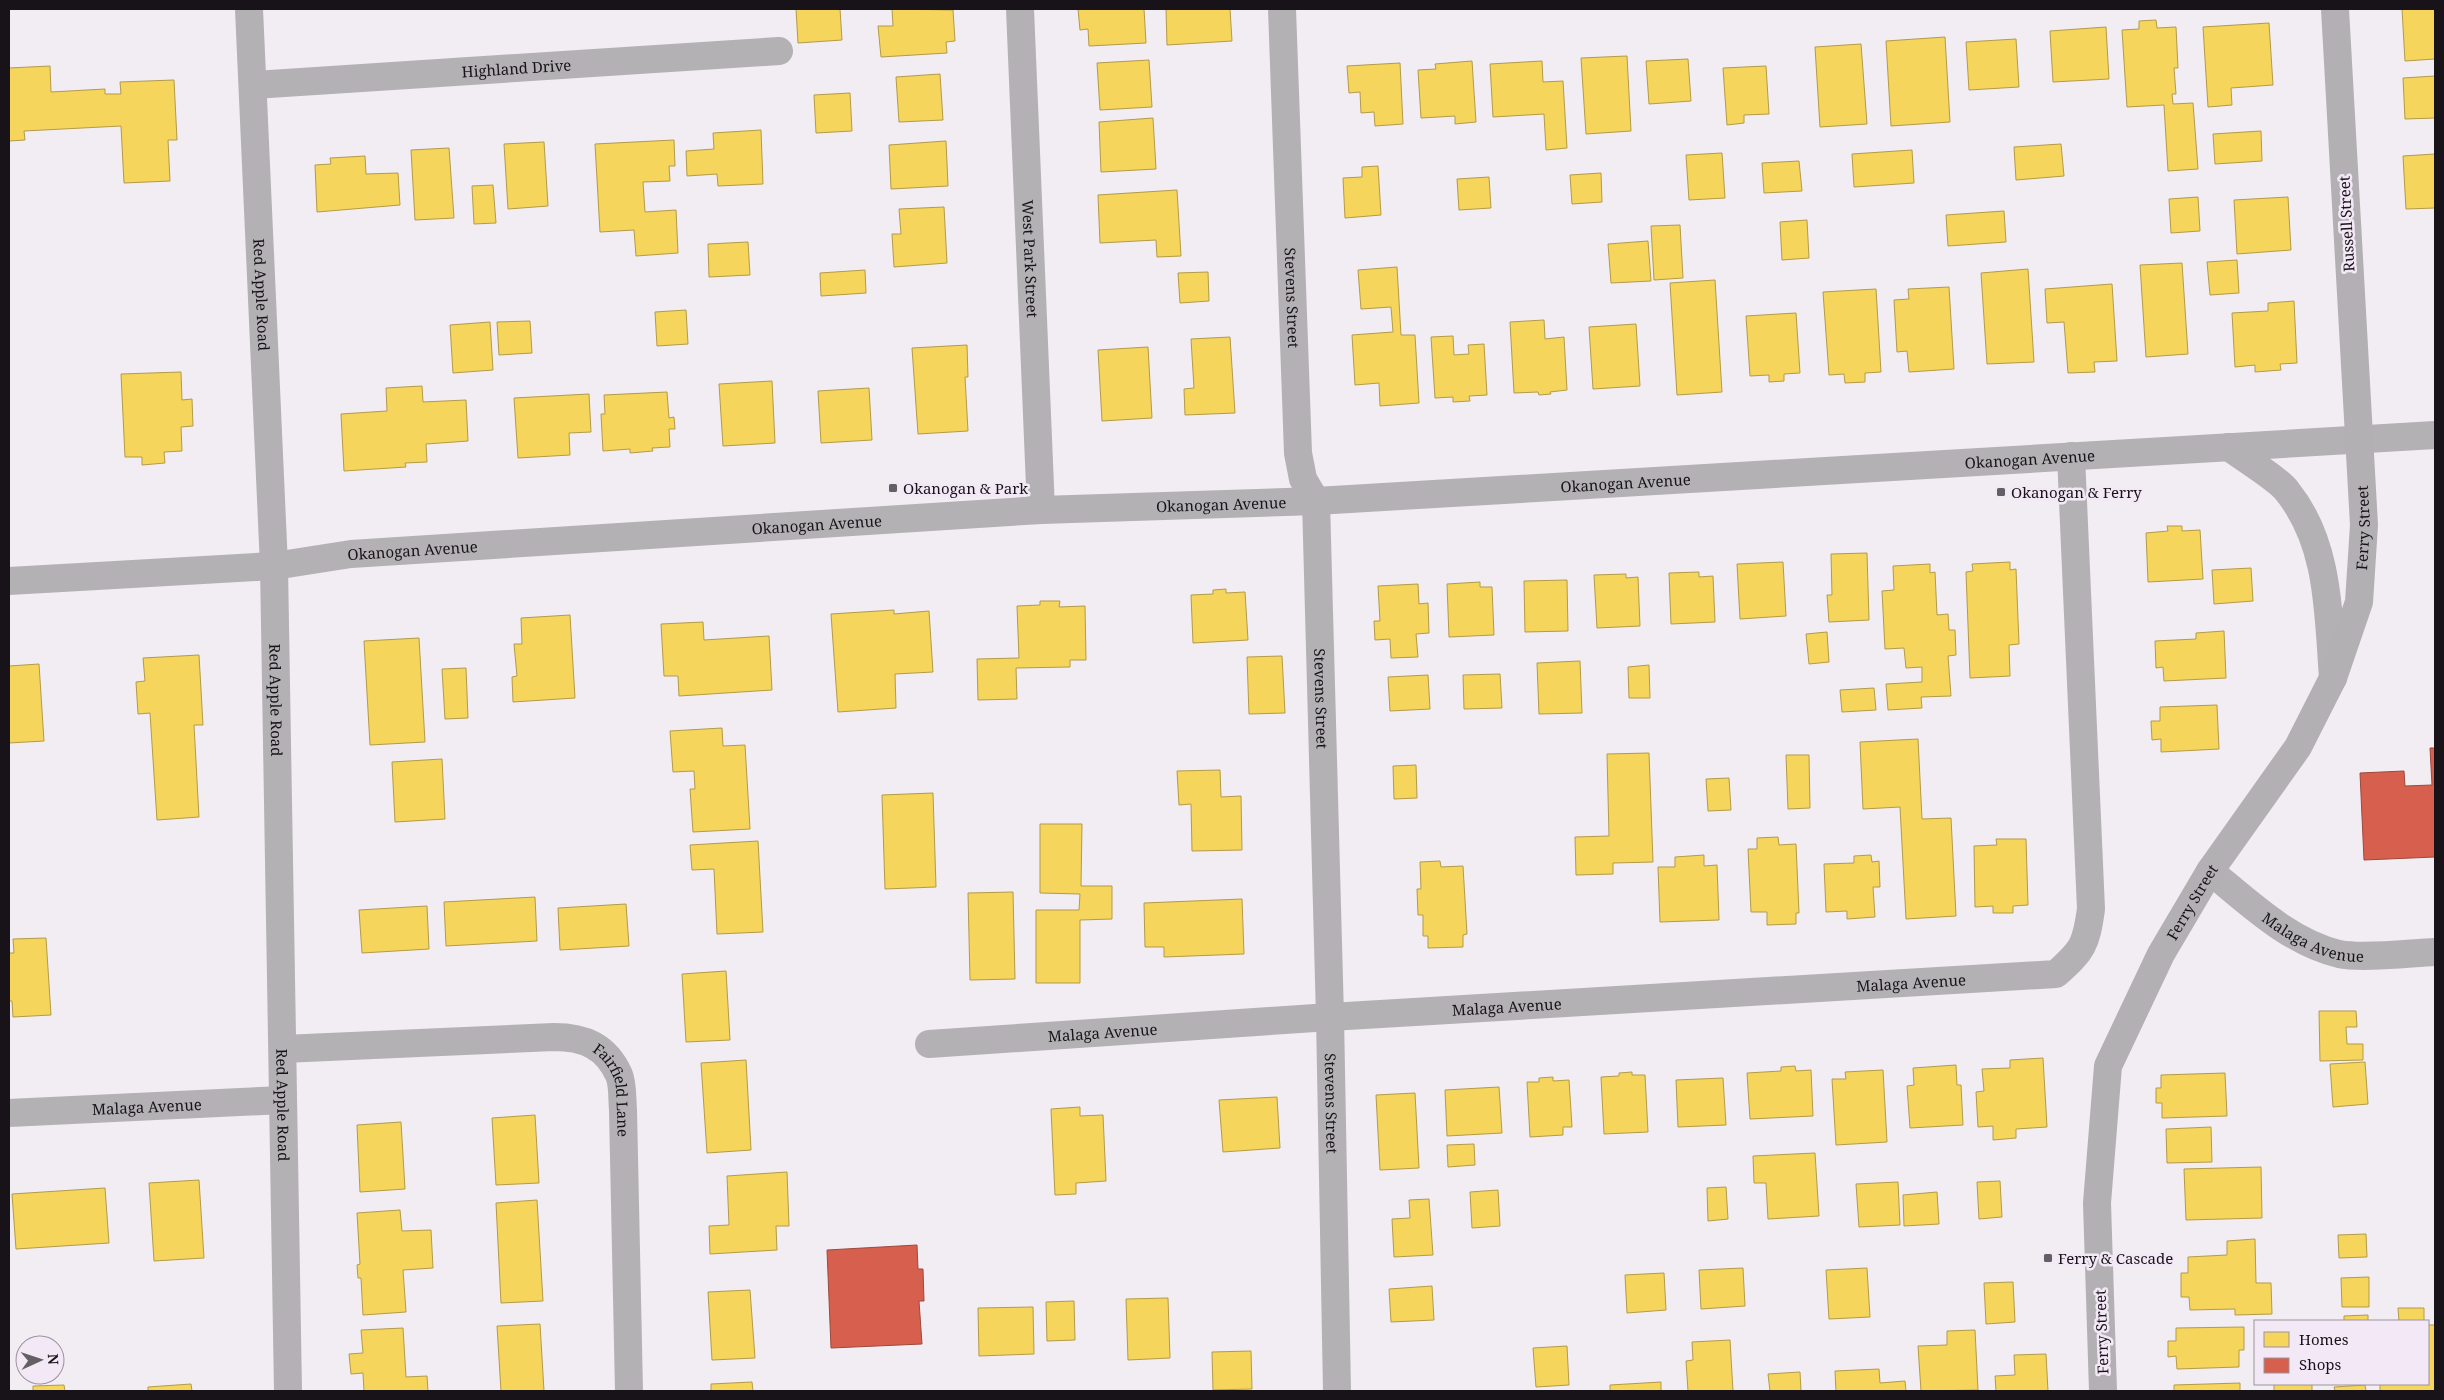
<svg xmlns="http://www.w3.org/2000/svg" width="2444" height="1400" font-family="'Noto Serif',serif">
  <style>
    .homes { fill: #f6d55c; stroke: #b39b48 }
    .shops { fill: #d6604d; stroke: #9d493d }
    .lines { fill: none; stroke-linecap: round; stroke-linejoin: round }
    .minor { stroke: #b3b1b4; stroke-width: 28 }
    .tertiary { stroke: #b3b1b4; stroke-width: 28 }
    .secondary { stroke: #b3b0b4; stroke-width: 28 }
    .poi-dot { fill: #645f65; stroke: #f3e9f6; stroke-width: 2 }
    .labels { text-anchor: middle; dominant-baseline: central; stroke-width: 5; stroke-linejoin: round; paint-order: stroke }
    .street-label { font-size: 15px; fill: #171318; stroke: #f3e9f6 }
    .poi-label { font-size: 15px; fill: #171318; stroke: #f3e9f6; text-anchor: start }
  </style>
  <rect width="100%" height="100%" fill="#f2ecf3"/>
  <g class="homes">
    <path d="M796 9H840L842 40 798 43Z"/>
    <path d="M892 9 953 10 955 41 946 42 947 53 881 57 878 26H893Z"/>
    <path d="M1078 9H1144L1146 43 1089 46 1088 29 1080 30Z"/>
    <path d="M1166 9H1230L1232 41 1167 45Z"/>
    <path d="M2402 9H2435V59L2405 61Z"/>
    <path d="M2156 20 2157 28 2176 27 2178 68H2174L2176 94H2172L2173 104 2193 103 2198 169 2168 171 2164 105 2127 107 2122 30 2139 29V21Z"/>
    <path d="M2269 23 2273 85 2231 88 2232 105 2208 107 2203 27Z"/>
    <path d="M2106 27 2109 79 2053 82 2050 31Z"/>
    <path d="M1945 37 1950 122 1891 126 1886 41Z"/>
    <path d="M2016 39 2019 87 1969 90 1966 42Z"/>
    <path d="M1861 44 1867 124 1820 127 1815 47Z"/>
    <path d="M1627 56 1631 131 1586 134 1581 58Z"/>
    <path d="M1688 59 1691 101 1649 104 1646 61Z"/>
    <path d="M1149 60 1152 107 1100 110 1097 63Z"/>
    <path d="M1472 61 1476 122 1455 124V116L1421 118 1418 70 1436 69 1435 64Z"/>
    <path d="M1542 61 1543 82 1563 81 1567 148 1546 150 1544 114 1493 117 1490 64Z"/>
    <path d="M1400 63 1403 124 1375 126 1374 112 1361 113 1360 92 1349 93 1347 66Z"/>
    <path d="M50 66 51 92 105 89V94H121L120 82 174 80 177 140H168L170 181 124 183 121 126 24 131 25 140 9 141V68Z"/>
    <path d="M1766 66 1769 114 1744 115V123L1727 125 1723 68Z"/>
    <path d="M940 74 943 120 899 122 896 77Z"/>
    <path d="M2435 76V118L2405 119 2403 78Z"/>
    <path d="M850 93 852 131 816 133 814 95Z"/>
    <path d="M1153 118 1156 169 1101 172 1099 122Z"/>
    <path d="M761 130 763 184 718 186 717 174 687 176 686 151 714 149 713 133Z"/>
    <path d="M2261 131 2262 161 2215 164 2213 134Z"/>
    <path d="M674 140 675 166H669L670 181 643 182 645 212 676 210 678 253 636 256 634 230 600 232 595 144Z"/>
    <path d="M946 141 948 186 891 189 889 145Z"/>
    <path d="M544 142 548 206 508 209 504 144Z"/>
    <path d="M2061 144 2064 176 2016 180 2014 147Z"/>
    <path d="M449 148 454 218 415 220 411 150Z"/>
    <path d="M1912 150 1914 183 1854 187 1852 154Z"/>
    <path d="M1722 153 1725 198 1689 200 1686 155Z"/>
    <path d="M2435 154V208L2406 209 2403 156Z"/>
    <path d="M365 156 366 174 398 173 400 205 317 212 315 165 331 164 330 158Z"/>
    <path d="M1799 161 1802 191 1764 193 1762 163Z"/>
    <path d="M1378 166 1381 215 1345 218 1343 178 1362 177V167Z"/>
    <path d="M1601 173 1602 202 1572 204 1570 175Z"/>
    <path d="M1489 177 1491 208 1459 210 1457 179Z"/>
    <path d="M493 185 496 223 474 224 472 186Z"/>
    <path d="M1177 190 1181 256 1157 257 1156 240 1100 243 1098 195Z"/>
    <path d="M2198 197 2200 231 2171 233 2169 199Z"/>
    <path d="M2288 197 2291 250 2237 254 2234 200Z"/>
    <path d="M944 207 947 263 894 267 892 234H901L899 209Z"/>
    <path d="M2004 211 2006 242 1948 246 1946 215Z"/>
    <path d="M1807 220 1809 258 1782 260 1780 222Z"/>
    <path d="M1680 225 1683 278 1654 280 1651 226Z"/>
    <path d="M1648 241 1651 281 1611 283 1608 244Z"/>
    <path d="M748 242 750 275 709 277 708 244Z"/>
    <path d="M2237 260 2239 293 2210 295 2207 262Z"/>
    <path d="M2182 263 2188 354 2146 357 2140 265Z"/>
    <path d="M1397 267 1401 335H1415L1419 403 1380 406 1379 383 1355 385 1352 335 1393 332 1391 307 1361 309 1358 270Z"/>
    <path d="M2028 269 2034 362 1987 364 1981 273Z"/>
    <path d="M865 270 866 293 821 296 820 273Z"/>
    <path d="M1208 272 1209 301 1180 303 1178 273Z"/>
    <path d="M1715 280 1722 392 1677 395 1670 283Z"/>
    <path d="M2112 284 2117 361 2094 362 2095 372 2068 373 2064 322 2047 323 2045 289Z"/>
    <path d="M1949 287 1954 369 1909 372 1907 351 1897 352 1894 300 1909 299 1908 289Z"/>
    <path d="M1876 289 1881 372 1865 373V382L1845 383 1844 374 1829 375 1823 292Z"/>
    <path d="M2294 301 2297 363 2280 364 2281 370 2255 372V365L2235 367 2232 313 2268 311V303Z"/>
    <path d="M686 310 688 344 657 346 655 312Z"/>
    <path d="M1796 313 1800 373 1784 374V381L1769 382V375L1750 376 1746 316Z"/>
    <path d="M1544 320 1545 339 1564 337 1567 390 1550 392 1551 394 1539 395 1538 392 1514 393 1510 322Z"/>
    <path d="M530 321 532 353 499 355 497 322Z"/>
    <path d="M490 322 493 370 453 373 450 325Z"/>
    <path d="M1636 324 1640 386 1593 389 1589 327Z"/>
    <path d="M1453 336 1454 355 1469 354 1468 345 1484 344 1487 395 1469 396 1470 401 1453 402V397L1435 398 1431 337Z"/>
    <path d="M1230 337 1235 413 1185 415 1184 389 1194 388 1191 339Z"/>
    <path d="M967 345 968 377H965L968 431 918 434 912 348Z"/>
    <path d="M1148 347 1152 418 1102 421 1098 350Z"/>
    <path d="M181 372 182 400 192 399 193 426 181 427 182 451 164 452 165 463 142 465V457H125L121 374Z"/>
    <path d="M772 381 775 443 723 446 719 384Z"/>
    <path d="M422 386 423 402 466 400 468 441 426 444 427 462 405 463 406 467 344 471 341 414 387 411 386 388Z"/>
    <path d="M869 388 872 440 821 443 818 391Z"/>
    <path d="M667 392 669 418 674 417 675 429H669L670 447 652 448 653 451 630 453V449L603 451 601 414H605L604 395Z"/>
    <path d="M589 394 591 432 569 433 570 455 518 458 514 398Z"/>
    <path d="M2167 526H2182V531L2200 530 2203 579 2148 582 2146 533 2168 531Z"/>
    <path d="M1867 553 1869 620 1829 622 1827 595H1832L1831 554Z"/>
    <path d="M1783 562 1786 616 1740 619 1737 564Z"/>
    <path d="M2010 562V570L2016 569 2019 644 2009 645 2010 676 1970 678 1966 572 1973 571 1972 564Z"/>
    <path d="M1930 564V573L1935 572 1937 615 1948 614 1949 630H1955L1956 655 1948 656 1951 696 1921 697 1922 708 1888 710 1886 684 1922 682V667L1906 668 1904 648 1885 649 1882 591 1894 590 1893 566Z"/>
    <path d="M2251 568 2253 601 2214 604 2212 570Z"/>
    <path d="M1699 572V577L1713 576 1715 622 1671 624 1669 573Z"/>
    <path d="M1626 574V578L1638 577 1640 626 1597 628 1594 575Z"/>
    <path d="M1567 580 1568 631 1525 632 1524 581Z"/>
    <path d="M1480 582V587H1492L1494 635 1449 637 1447 584Z"/>
    <path d="M1418 584 1419 604 1428 603 1429 633 1416 634 1418 657 1391 658 1390 639 1375 640 1374 621H1380L1378 586Z"/>
    <path d="M1226 589V593L1245 592 1248 640 1193 643 1191 595 1213 594V590Z"/>
    <path d="M1040 601H1060L1059 607 1085 606 1086 660H1070V667L1016 668 1017 699 978 700 977 659 1019 658 1017 606 1040 605Z"/>
    <path d="M894 610V614L929 611 933 672 895 674 896 708 838 712 831 614Z"/>
    <path d="M570 615 575 698 513 702 512 677 517 676 514 644H522L521 618Z"/>
    <path d="M703 622 704 640 769 636 772 690 679 696 678 676H664L661 624Z"/>
    <path d="M2224 631 2226 678 2164 681 2163 667 2156 668 2155 641 2196 639V633Z"/>
    <path d="M1827 632 1829 662 1809 664 1806 634Z"/>
    <path d="M419 638 425 742 370 745 364 641Z"/>
    <path d="M199 655 203 725H194L199 817 157 820 150 713 138 714 136 682 145 681 143 658Z"/>
    <path d="M1282 656 1285 713 1249 714 1247 657Z"/>
    <path d="M1580 661 1582 713 1539 714 1537 663Z"/>
    <path d="M39 664 44 741 9 743V666Z"/>
    <path d="M1649 665 1650 698H1629L1628 667Z"/>
    <path d="M466 668 468 718 445 719 442 669Z"/>
    <path d="M1500 674 1502 708 1464 709 1463 675Z"/>
    <path d="M1428 675 1430 709 1390 711 1388 677Z"/>
    <path d="M1874 688 1876 710 1842 712 1840 690Z"/>
    <path d="M2217 705 2219 749 2161 752V739L2152 740 2151 721H2160V707Z"/>
    <path d="M722 728 723 746 745 745 750 829 693 832 690 789H695L694 771 673 772 670 731Z"/>
    <path d="M1918 739 1922 819 1951 818 1956 916 1906 919 1900 807 1863 809 1860 742Z"/>
    <path d="M1649 753 1653 862 1613 863V874L1576 875 1575 837 1609 836 1607 754Z"/>
    <path d="M1786 755H1809L1810 808 1788 809Z"/>
    <path d="M442 759 445 819 395 822 392 762Z"/>
    <path d="M1416 765 1417 798 1394 799 1393 766Z"/>
    <path d="M1220 770 1221 797 1241 796 1242 850 1192 851 1191 804 1179 805 1177 771Z"/>
    <path d="M1729 778 1731 810 1708 811 1706 779Z"/>
    <path d="M933 793 936 887 885 889 882 795Z"/>
    <path d="M1040 824H1082L1081 886H1112V919L1080 920V983H1036V910H1079L1080 894 1040 893Z"/>
    <path d="M1778 837 1779 845 1796 844 1799 913H1796V924L1767 925V912H1751L1748 849H1757V838Z"/>
    <path d="M1996 839H2026L2028 905 2013 906V913H1993V906L1975 907 1974 846 1997 845Z"/>
    <path d="M758 841 763 932 717 934 714 869 692 870 690 845Z"/>
    <path d="M1704 855V866L1717 865 1719 920 1660 922 1658 867H1675V857Z"/>
    <path d="M1871 855 1872 862 1879 861 1880 887H1873L1875 917 1847 919V911L1826 912 1824 864 1854 863V856Z"/>
    <path d="M1440 861 1441 867 1463 866 1467 934 1463 935V947L1428 948V936H1423V915H1418L1417 889H1421L1420 862Z"/>
    <path d="M1013 892 1015 979 970 980 968 893Z"/>
    <path d="M535 897 537 941 446 946 444 902Z"/>
    <path d="M1242 899 1244 954 1164 957V947H1145L1144 903Z"/>
    <path d="M626 904 629 946 560 950 558 908Z"/>
    <path d="M427 906 429 949 362 953 359 910Z"/>
    <path d="M46 938 51 1015 13 1017 12 1001H9V953H14L13 939Z"/>
    <path d="M726 971 730 1040 686 1042 682 974Z"/>
    <path d="M2319 1011H2356L2357 1027H2346L2347 1044H2363V1060L2320 1061Z"/>
    <path d="M2043 1058 2047 1127 2016 1129V1138L1993 1140V1126L1978 1127 1976 1092 1984 1091 1982 1069 2010 1068V1060Z"/>
    <path d="M746 1060 751 1150 707 1153 701 1063Z"/>
    <path d="M2365 1062 2368 1104 2333 1107 2330 1064Z"/>
    <path d="M1956 1065 1957 1085H1961L1963 1125 1910 1128 1907 1086 1914 1085 1913 1068Z"/>
    <path d="M1795 1066 1796 1071 1811 1070 1813 1116 1750 1119 1747 1073 1781 1071V1067Z"/>
    <path d="M1883 1070 1887 1142 1836 1145 1832 1079H1846L1845 1072Z"/>
    <path d="M1632 1072V1075H1645L1648 1132 1604 1134 1601 1077 1619 1076V1073Z"/>
    <path d="M2225 1073 2227 1116 2162 1118V1103H2156V1088H2161V1075Z"/>
    <path d="M1553 1077V1081L1569 1080 1572 1127H1563V1135L1530 1137 1527 1082H1539V1078Z"/>
    <path d="M1723 1078 1726 1125 1678 1127 1676 1080Z"/>
    <path d="M1499 1087 1502 1133 1447 1136 1445 1090Z"/>
    <path d="M1415 1093 1419 1168 1380 1170 1376 1095Z"/>
    <path d="M1277 1097 1280 1148 1223 1152 1219 1100Z"/>
    <path d="M1080 1107V1116L1103 1115 1106 1181 1076 1183V1194L1055 1195 1051 1109Z"/>
    <path d="M535 1115 539 1183 496 1185 492 1118Z"/>
    <path d="M401 1122 405 1189 360 1192 357 1125Z"/>
    <path d="M2211 1127 2212 1162 2167 1163 2166 1129Z"/>
    <path d="M1474 1144 1475 1165 1448 1167 1447 1145Z"/>
    <path d="M1815 1153 1819 1216 1768 1219 1766 1183H1754L1753 1156Z"/>
    <path d="M2261 1167 2262 1218 2186 1220 2184 1169Z"/>
    <path d="M787 1172 789 1226H776L777 1250 710 1254 709 1226 729 1225 727 1176Z"/>
    <path d="M199 1180 204 1258 154 1261 149 1183Z"/>
    <path d="M2000 1181 2002 1217 1979 1219 1977 1182Z"/>
    <path d="M1898 1182 1900 1225 1859 1227 1856 1184Z"/>
    <path d="M1726 1187 1728 1219 1708 1221 1707 1188Z"/>
    <path d="M105 1188 109 1243 16 1249 12 1194Z"/>
    <path d="M1498 1190 1500 1226 1472 1228 1470 1192Z"/>
    <path d="M1937 1192 1939 1224 1904 1226 1903 1195Z"/>
    <path d="M1429 1199 1433 1255 1394 1257 1392 1219 1410 1218 1409 1200Z"/>
    <path d="M537 1200 543 1301 501 1303 496 1203Z"/>
    <path d="M400 1210 402 1231 431 1230 433 1268 403 1270 406 1312 363 1315 361 1278H358L357 1265 360 1264 357 1213Z"/>
    <path d="M2366 1234 2367 1257 2339 1258 2338 1235Z"/>
    <path d="M2255 1239 2256 1283H2271L2272 1314 2235 1315V1309L2190 1310 2189 1297H2181V1273H2188V1257L2227 1255V1241Z"/>
    <path d="M1743 1268 1745 1306 1701 1309 1699 1270Z"/>
    <path d="M1867 1268 1870 1317 1829 1319 1826 1270Z"/>
    <path d="M1664 1273 1666 1310 1627 1313 1625 1275Z"/>
    <path d="M2369 1277V1307H2342L2341 1278Z"/>
    <path d="M2013 1282 2015 1322 1986 1324 1984 1283Z"/>
    <path d="M1432 1286 1434 1320 1391 1322 1389 1289Z"/>
    <path d="M750 1290 755 1358 712 1360 708 1292Z"/>
    <path d="M1168 1298 1170 1358 1128 1360 1126 1299Z"/>
    <path d="M1074 1301 1075 1340 1047 1341 1046 1302Z"/>
    <path d="M1033 1307 1034 1354 979 1356 978 1308Z"/>
    <path d="M2398 1308H2424V1321H2399Z"/>
    <path d="M2368 1315V1321H2344V1316Z"/>
    <path d="M540 1324 544 1391H501L497 1326Z"/>
    <path d="M2428 1325H2435V1391H2380V1384H2428Z"/>
    <path d="M2244 1327V1350H2239V1367L2177 1369 2176 1356 2168 1357V1341H2176V1328Z"/>
    <path d="M403 1328 406 1377 427 1376 428 1391H364L363 1373 351 1374 349 1354 363 1353 361 1330Z"/>
    <path d="M1975 1330 1978 1390 1921 1391 1918 1346 1947 1345V1331Z"/>
    <path d="M1730 1340 1733 1391H1688L1686 1361 1693 1360 1692 1342Z"/>
    <path d="M1567 1346 1569 1385 1536 1387 1533 1348Z"/>
    <path d="M1251 1351 1252 1389 1213 1390 1212 1352Z"/>
    <path d="M2046 1354 2048 1391H1996L1995 1376 2015 1375 2014 1355Z"/>
    <path d="M1879 1369 1880 1383 1905 1381 1906 1391H1836L1835 1371Z"/>
    <path d="M1800 1372 1801 1391H1770L1768 1374Z"/>
    <path d="M752 1382 753 1391H711V1384Z"/>
    <path d="M1661 1382V1391H1610V1385Z"/>
    <path d="M2240 1383V1391H2174V1385Z"/>
    <path d="M191 1384 192 1391H148V1387Z"/>
    <rect x="2274" y="1384" width="38" height="7"/>
    <path d="M64 1385 65 1391H33V1386Z"/>
    <path d="M2365 1385 2366 1391H2335L2334 1387Z"/>
  </g>
  <g class="shops">
    <path d="M2430 748H2435V857L2364 860 2360 773 2404 771 2405 786 2432 785Z"/>
    <path d="M917 1245 918 1269H923L924 1301H919L922 1344 831 1348 827 1250Z"/>
  </g>
  <g class="lines">
    <g class="minor">
      <path id="s1" d="M1020 9 1041 510"/>
      <path id="s2" d="M1282 9 1298 453 1303 479 1316 501 1330 1017 1337 1391"/>
      <path id="s3" d="M253 85 779 51"/>
      <path id="s4" d="M274 566 288 1391"/>
      <path id="s5" d="M2210 871C2248 902 2289 942 2339 954 2363 959 2410 953 2435 952"/>
      <path id="s6" d="M929 1044 1330 1017 2056 974C2083 950 2086 945 2091 909L2071 456"/>
      <path id="s7" d="M283 1049 554 1037C584 1037 606 1046 619 1075 623 1084 622 1099 623 1110L629 1391"/>
      <path id="s8" d="M9 1113 283 1100"/>
    </g>
    <g class="tertiary">
      <path id="s9" d="M249 9 274 566"/>
      <path d="M2229 447C2243 458 2278 479 2287 491 2330 544 2328 614 2333 678"/>
      <path id="s10" d="M9 581 274 566 351 554 1041 510 1316 501 2435 435"/>
    </g>
    <path class="secondary" id="s11" d="M2103 1391 2097 1203 2108 1066 2161 954 2210 871 2298 747 2333 678 2359 602 2364 525 2335 9"/>
  </g>
  <g class="poi-dot">
    <rect x="888" y="483" width="10" height="10" rx="2.5"/>
    <rect x="1996" y="487" width="10" height="10" rx="2.5"/>
    <rect x="2043" y="1253" width="10" height="10" rx="2.5"/>
  </g>
  <g class="labels">
    <g class="street-label">
      <text stroke="none"><textPath href="#s3" startOffset="264">Highland Drive</textPath></text>
      <text transform="translate(2346 224) rotate(-93)">Russell Street</text>
      <text stroke="none"><textPath href="#s1" startOffset="250">West Park Street</textPath></text>
      <text stroke="none"><textPath href="#s9" startOffset="286">Red Apple Road</textPath></text>
      <text stroke="none"><textPath href="#s2" startOffset="289">Stevens Street</textPath></text>
      <text stroke="none"><textPath href="#s10" startOffset="2025">Okanogan Avenue</textPath></text>
      <text stroke="none"><textPath href="#s10" startOffset="1620">Okanogan Avenue</textPath></text>
      <text stroke="none"><textPath href="#s10" startOffset="1215">Okanogan Avenue</textPath></text>
      <text stroke="none"><textPath href="#s10" startOffset="810">Okanogan Avenue</textPath></text>
      <text stroke="none"><textPath href="#s11" startOffset="930">Ferry Street</textPath></text>
      <text stroke="none"><textPath href="#s10" startOffset="405">Okanogan Avenue</textPath></text>
      <text stroke="none"><textPath href="#s2" startOffset="694">Stevens Street</textPath></text>
      <text stroke="none"><textPath href="#s4" startOffset="134">Red Apple Road</textPath></text>
      <text stroke="none"><textPath href="#s11" startOffset="510">Ferry Street</textPath></text>
      <text stroke="none"><textPath href="#s5" startOffset="125">Malaga Avenue</textPath></text>
      <text stroke="none"><textPath href="#s6" startOffset="984">Malaga Avenue</textPath></text>
      <text stroke="none"><textPath href="#s6" startOffset="579">Malaga Avenue</textPath></text>
      <text stroke="none"><textPath href="#s6" startOffset="174">Malaga Avenue</textPath></text>
      <text stroke="none"><textPath href="#s7" startOffset="364">Fairfield Lane</textPath></text>
      <text stroke="none"><textPath href="#s2" startOffset="1099">Stevens Street</textPath></text>
      <text stroke="none"><textPath href="#s4" startOffset="539">Red Apple Road</textPath></text>
      <text stroke="none"><textPath href="#s8" startOffset="138">Malaga Avenue</textPath></text>
      <text transform="translate(2101 1332) rotate(-92)">Ferry Street</text>
    </g>
    <g class="poi-label">
      <text x="903" y="488">Okanogan &amp; Park</text>
      <text x="2011" y="492">Okanogan &amp; Ferry</text>
      <text x="2058" y="1258">Ferry &amp; Cascade</text>
    </g>
  </g>
  <rect width="2444" height="1400" fill="none" stroke="#171318" stroke-width="20"/>
  <rect x="2254" y="1320" width="175" height="65" fill="#f3e9f6" stroke="#9b939d"/>
  <rect x="2264" y="1332" width="25" height="15" fill="#f6d55c" stroke="#9b939d"/>
  <text x="2299" y="1345" font-size="15" fill="#171318">Homes</text>
  <rect x="2264" y="1358" width="25" height="15" fill="#d6604d" stroke="#9b939d"/>
  <text x="2299" y="1370" font-size="15" fill="#171318">Shops</text>
  <g transform="translate(40 1360) rotate(87)"><circle r="24" fill="#f3e9f6" stroke="#9b939d"/>
  <path d="M0-4L9 19L0 12L-9 19Z" fill="#645f65"/>
  <text y="-8" font-size="14" font-weight="bold" text-anchor="middle" fill="#171318">N</text>
  </g>
</svg>
